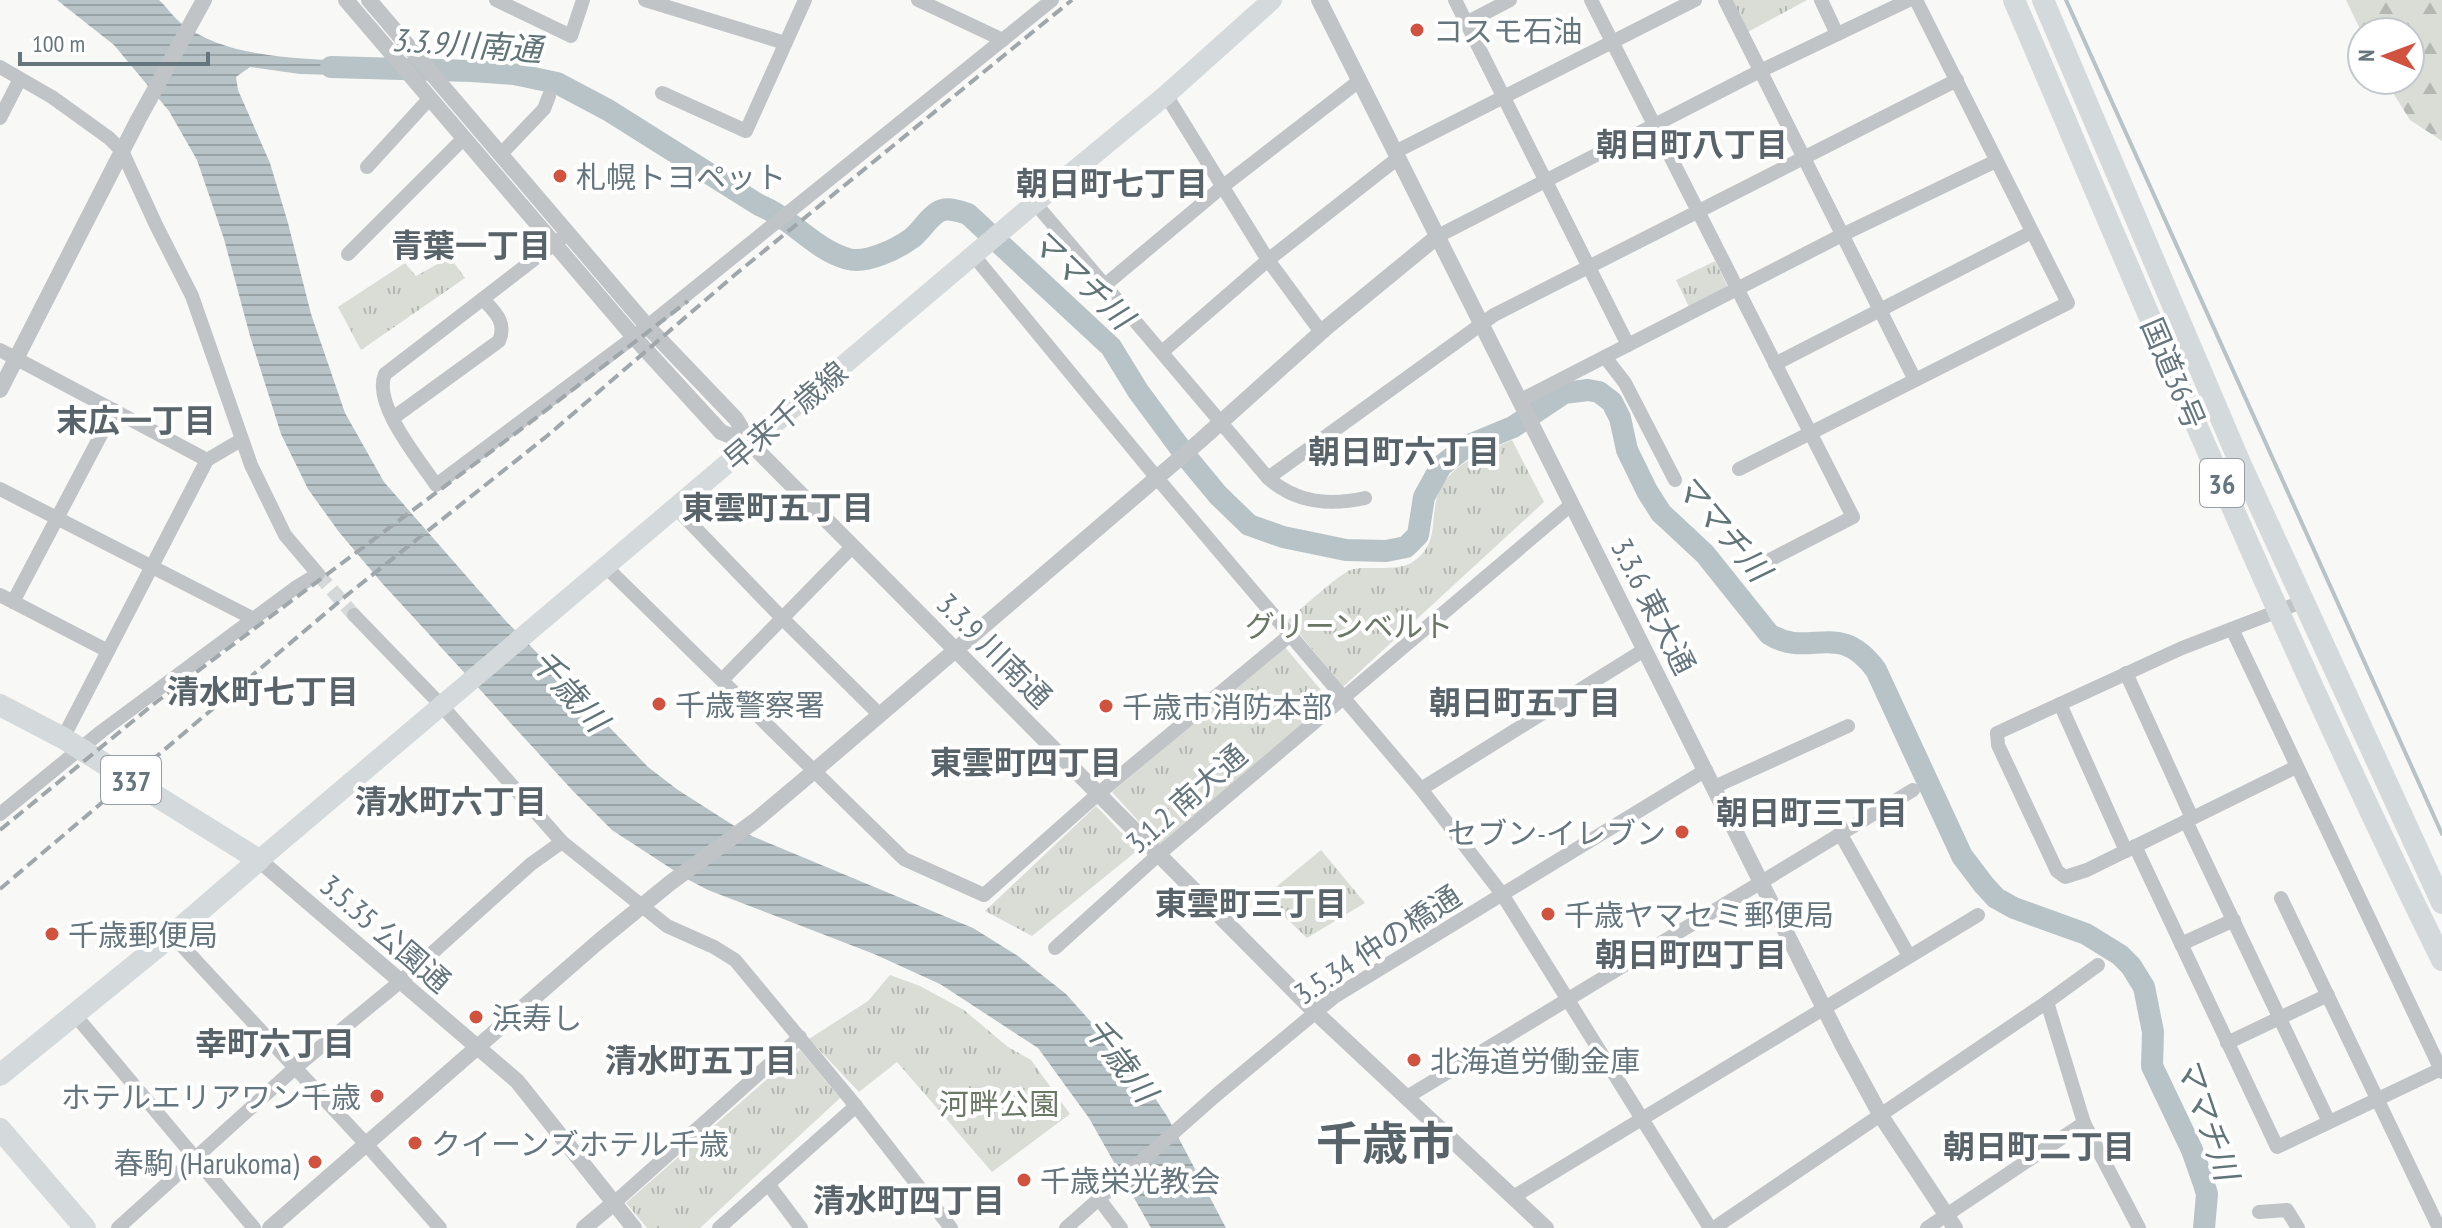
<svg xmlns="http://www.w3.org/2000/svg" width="2442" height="1228" font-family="'PT Sans Narrow','Noto Sans JP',sans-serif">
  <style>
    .forest { fill: url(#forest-firs) }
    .park { fill: url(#park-tufts) }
    .water { fill: url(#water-rules) }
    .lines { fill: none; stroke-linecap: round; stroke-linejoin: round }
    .stream { stroke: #b7c3c6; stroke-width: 4 }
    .river { stroke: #b7c3c6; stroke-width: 22 }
    .minor-tunnel { stroke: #d4d8d8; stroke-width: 14; stroke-dasharray: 14 7; stroke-linecap: butt }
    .minor { stroke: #c0c4c7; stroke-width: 14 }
    .tertiary { stroke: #c0c4c7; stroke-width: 16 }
    .secondary { stroke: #d4d9db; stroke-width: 20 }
    .trunk { stroke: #d4d9db; stroke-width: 22 }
    .rail { stroke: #a0a7ab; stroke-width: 4; stroke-dasharray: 12 6; stroke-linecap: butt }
    .poi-dot { fill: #d0523f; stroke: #fff; stroke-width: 3 }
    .labels { text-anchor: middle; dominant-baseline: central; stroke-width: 8; stroke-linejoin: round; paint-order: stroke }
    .shield { fill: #fff; stroke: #949fa5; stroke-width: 2 }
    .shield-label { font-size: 28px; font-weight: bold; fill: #66767e }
    .poi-label { font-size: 30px; fill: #66767e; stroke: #fff; text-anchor: start }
    .street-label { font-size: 30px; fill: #66767e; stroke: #fff }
    .park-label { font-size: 30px; fill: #6a7765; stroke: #fff }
    .water-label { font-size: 32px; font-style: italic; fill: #617478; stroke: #fff }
    .neighbourhood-label { font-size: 32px; font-weight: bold; fill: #58646a; stroke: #fff }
    .town-label { font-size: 46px; font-weight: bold; fill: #58646a; stroke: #fff }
  </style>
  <defs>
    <pattern id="forest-firs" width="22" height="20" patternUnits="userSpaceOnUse" patternTransform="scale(2)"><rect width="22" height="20" fill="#d9ddd6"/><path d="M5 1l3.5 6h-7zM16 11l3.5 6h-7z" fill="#b4b8b3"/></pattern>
    <pattern id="park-tufts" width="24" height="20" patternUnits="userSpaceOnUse" patternTransform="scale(2)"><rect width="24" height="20" fill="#d9ddd6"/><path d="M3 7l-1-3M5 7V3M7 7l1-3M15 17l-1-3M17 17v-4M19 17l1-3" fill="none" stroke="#b4b8b3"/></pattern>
    <pattern id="water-rules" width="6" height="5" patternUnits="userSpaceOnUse" patternTransform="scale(2)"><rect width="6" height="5" fill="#b7c3c6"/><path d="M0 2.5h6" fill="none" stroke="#99a3a6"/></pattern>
  </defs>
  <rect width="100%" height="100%" fill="#f8f8f6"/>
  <path class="forest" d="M2346 0H2442V141L2410 120 2385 80H2410V32L2362 33Z"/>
  <g class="park">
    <path d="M1730 0H1807L1746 33Z"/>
    <path d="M450 257 465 278 361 350 338 307 405 263 416 276Z"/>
    <path d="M1715 261 1729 289 1690 309 1676 280Z"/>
    <path d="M1512 440 1544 502 1343 687 1288 620C1301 609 1337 576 1350 570 1364 565 1395 572 1411 563 1443 544 1427 514 1441 487 1455 462 1487 451 1512 440Z"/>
    <path d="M1284 646 1331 702 1161 846 1112 792Z"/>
    <path d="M1096 806 1138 850 1032 936 985 911Z"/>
    <path d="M1321 850 1365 903 1307 938 1264 897Z"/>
    <path d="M890 975 920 986 964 1010 1008 1047 1031 1060 1070 1114 992 1172 897 1062 859 1092 809 1039 868 1001Z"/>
    <path d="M800 1050 840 1098 700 1228H647L626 1203Z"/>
  </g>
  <path class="water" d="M57 0H159C167 7 173 17 181 23 228 60 299 57 356 62L359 75 300 74 250 67 236 77 238 90 270 163 288 223 311 314 345 413 384 482 504 619 648 767 678 790 747 834 973 928 1018 956 1066 994 1142 1079 1167 1116 1226 1228H1151L1089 1118 1038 1048 940 984 874 954 708 890 687 879 612 830 574 792 381 582 339 532 308 489 281 434 250 336 224 239 197 160 169 111 114 45Z"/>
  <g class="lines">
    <path class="stream" d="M2066 0 2442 834"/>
    <path class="river" d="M331 67 472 71 514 74 557 83 608 110 759 205C792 218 813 249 848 259 866 264 897 249 912 238 921 231 928 218 938 212 947 206 958 211 968 214L1111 347 1138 391 1189 460 1218 495 1249 525 1283 537 1346 550 1386 551 1406 547 1418 535 1424 497 1441 466 1467 446 1513 427 1564 393 1588 390 1599 392 1612 402 1620 418 1627 450 1647 491 1661 513 1705 554 1769 634C1809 660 1838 618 1876 670L1962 856 1984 885 1996 898 2014 908 2086 934 2120 955 2131 966 2144 987 2153 1032 2152 1066 2192 1150 2204 1184 2207 1194 2204 1228"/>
    <path class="minor-tunnel" d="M318 574 354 615"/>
    <g class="minor">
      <path d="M496 0 571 36 583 0"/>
      <path d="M645 0 785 43"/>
      <path d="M918 0 1003 40"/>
      <path d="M1455 0 1628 345"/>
      <path d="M1591 0 1853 517 1762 564"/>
      <path d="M1725 0 1915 380"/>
      <path d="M1821 0 1837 34"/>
      <path d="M1466 23 1510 0"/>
      <path d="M0 67 52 97 109 138 122 151 156 225 192 296 251 465 285 535 318 574 295 588 102 731 0 814"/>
      <path d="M662 93 746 131 805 0"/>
      <path d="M1166 95 1268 260 1321 332"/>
      <path d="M0 118 20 79"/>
      <path d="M1395 152 1695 0"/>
      <path d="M501 154 544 109 549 96"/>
      <path d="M367 167 430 98"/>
      <path d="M1035 203 1268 478C1296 503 1329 506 1365 498"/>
      <path d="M1438 236 1760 71 1909 0"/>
      <path d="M563 237 385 374C372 404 419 459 436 485L634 337 1052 0"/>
      <path d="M348 254 464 138"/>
      <path d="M974 256 1157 478 1421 789 1502 894 1710 1228"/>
      <path d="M1105 285 1222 187 1359 81"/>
      <path d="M0 350 207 460"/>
      <path d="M1162 352 1268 260 1398 158"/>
      <path d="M1605 357 1625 383 1675 480"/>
      <path d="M1775 364 2032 232"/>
      <path d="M1519 401 1842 235 1996 161"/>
      <path d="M393 418 499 341C507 322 495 312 483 299"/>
      <path d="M1739 469 2068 303 1916 0"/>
      <path d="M1268 478 1494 315 1957 80"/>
      <path d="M0 489 254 619"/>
      <path d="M675 507 782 618 880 715"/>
      <path d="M606 567 904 859 984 895 1098 794 1290 635"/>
      <path d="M0 595 108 651"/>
      <path d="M13 602 114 410"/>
      <path d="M354 615 441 705 562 842 667 926 714 947 735 960 856 1106 951 1228"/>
      <path d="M2232 629 2442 1072"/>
      <path d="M2126 673 2192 818"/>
      <path d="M722 680 852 547"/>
      <path d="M2060 704 2126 851"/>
      <path d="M63 738 207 460 241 440"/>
      <path d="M2296 767 2087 870 2065 877 2057 871 1998 745 1997 733 2182 648 2304 601"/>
      <path d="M1714 787 1848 726"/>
      <path d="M1421 789 1644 650"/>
      <path d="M2186 821 2329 1122"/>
      <path d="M1840 833 1909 956"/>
      <path d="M2135 846 2277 1147 2441 1069"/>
      <path d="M2281 898 2439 1228"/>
      <path d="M172 935 366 1144 440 1228"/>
      <path d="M2181 944 2234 920"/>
      <path d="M1055 948 1158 855 1572 504"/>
      <path d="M2047 1002 2084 1123 2139 1228"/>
      <path d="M75 1015 254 1228"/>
      <path d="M2227 1043 2328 995"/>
      <path d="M1407 1097 1913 790"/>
      <path d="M768 1184 801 1228"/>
      <path d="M1513 1197 1978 915"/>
      <path d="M1099 1199 1121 1228"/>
      <path d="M614 1203 800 1037"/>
      <path d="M2259 1212 2287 1210 2298 1228"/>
      <path d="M118 1228 296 1067 401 981 531 864 562 842"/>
      <path d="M719 1228 856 1106"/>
      <path d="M1066 1228 1215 1096 1334 997 1706 770"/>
      <path d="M1714 1228 2047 1002 2098 965"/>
      <path d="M1927 1228 2084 1123"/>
    </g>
    <g class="tertiary">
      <path d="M346 0 634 337 721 432 751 444"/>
      <path d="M369 0 647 326 736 419 751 444 1314 1011 1546 1228"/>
      <path d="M1319 0 1843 1046 1881 1116 1955 1228"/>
      <path d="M0 390 138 120 204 0"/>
      <path d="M259 860 517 1081 634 1228"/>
      <path d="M270 1228 598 942 670 883 756 820 813 772 1201 440 1327 327 1438 236"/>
      <path d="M584 1228 614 1203"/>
    </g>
    <path class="secondary" d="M259 860 1035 203 1166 95 1272 0"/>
    <g class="trunk">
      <path d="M2014 0C2152 322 2287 646 2442 960"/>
      <path d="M2043 0 2240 463 2442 903"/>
      <path d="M0 705 63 738 259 860 172 935 0 1075"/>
      <path d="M0 1129 85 1228"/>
    </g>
    <g class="rail">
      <path d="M0 830 155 703 532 421 688 301"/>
      <path d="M0 889 347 595 547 436 737 273 1072 0"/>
    </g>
  </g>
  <g class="poi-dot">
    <circle cx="1417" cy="30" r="8"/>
    <circle cx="560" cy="176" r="8"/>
    <circle cx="659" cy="704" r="8"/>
    <circle cx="1106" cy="706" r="8"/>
    <circle cx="1682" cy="832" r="8"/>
    <circle cx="1548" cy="914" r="8"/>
    <circle cx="52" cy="934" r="8"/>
    <circle cx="476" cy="1017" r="8"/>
    <circle cx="1414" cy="1060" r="8"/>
    <circle cx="377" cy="1096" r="8"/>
    <circle cx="415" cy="1143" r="8"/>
    <circle cx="315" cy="1162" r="8"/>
    <circle cx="1024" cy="1180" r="8"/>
  </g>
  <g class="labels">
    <g class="shield">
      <rect x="2200" y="459" width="44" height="48" rx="6"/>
      <rect x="101" y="756" width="60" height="48" rx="6"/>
    </g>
    <g class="shield-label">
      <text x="2222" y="483">36</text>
      <text x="131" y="780">337</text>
    </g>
    <g class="poi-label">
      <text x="1433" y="30">コスモ石油</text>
      <text x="576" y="176">札幌トヨペット</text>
      <text x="675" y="704">千歳警察署</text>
      <text x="1122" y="706">千歳市消防本部</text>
      <text x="1666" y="832" text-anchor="end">セブン-イレブン</text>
      <text x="1564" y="914">千歳ヤマセミ郵便局</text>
      <text x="68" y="934">千歳郵便局</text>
      <text x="492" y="1017">浜寿し</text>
      <text x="1430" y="1060">北海道労働金庫</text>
      <text x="361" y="1096" text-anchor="end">ホテルエリアワン千歳</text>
      <text x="431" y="1143">クイーンズホテル千歳</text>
      <text x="299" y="1162" text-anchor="end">春駒 (Harukoma)</text>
      <text x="1040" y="1180">千歳栄光教会</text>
    </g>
    <g class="street-label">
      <text transform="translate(2174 373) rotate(67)">国道36号</text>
      <text transform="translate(785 415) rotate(-40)">早来千歳線</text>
      <text transform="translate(1654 606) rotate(63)">3.3.6 東大通</text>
      <text transform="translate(995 650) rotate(45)">3.3.9 川南通</text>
      <text transform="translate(1186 798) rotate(-41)">3.1.2 南大通</text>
      <text transform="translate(386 933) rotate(41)">3.5.35 公園通</text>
      <text transform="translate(1377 944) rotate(-33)">3.5.34 仲の橋通</text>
    </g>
    <g class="park-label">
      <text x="1349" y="625">グリーンベルト</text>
      <text x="999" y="1103">河畔公園</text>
    </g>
    <g class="water-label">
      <text transform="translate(467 44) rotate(4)">3.3.9川南通</text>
      <text transform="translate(1082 278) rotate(44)">ママチ川</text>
      <text transform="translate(1723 527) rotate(50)">ママチ川</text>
      <text transform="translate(570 690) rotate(48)">千歳川</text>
      <text transform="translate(1121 1059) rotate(53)">千歳川</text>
      <text transform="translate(2208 1118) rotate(71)">ママチ川</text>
    </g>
    <g class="neighbourhood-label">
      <text x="1692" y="144">朝日町八丁目</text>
      <text x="1112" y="183">朝日町七丁目</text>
      <text x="471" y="245">青葉一丁目</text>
      <text x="136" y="420">末広一丁目</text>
      <text x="1404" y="451">朝日町六丁目</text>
      <text x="778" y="507">東雲町五丁目</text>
      <text x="263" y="691">清水町七丁目</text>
      <text x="1525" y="702">朝日町五丁目</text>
      <text x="1026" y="762">東雲町四丁目</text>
      <text x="451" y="801">清水町六丁目</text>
      <text x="1812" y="812">朝日町三丁目</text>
      <text x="1251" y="903">東雲町三丁目</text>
      <text x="1691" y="954">朝日町四丁目</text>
      <text x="275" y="1043">幸町六丁目</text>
      <text x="701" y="1060">清水町五丁目</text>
      <text x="2039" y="1146">朝日町二丁目</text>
      <text x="909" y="1200">清水町四丁目</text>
    </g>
    <g class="town-label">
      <text x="1385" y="1143">千歳市</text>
    </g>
  </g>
  <g transform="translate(2386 56) rotate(271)"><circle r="38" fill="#ffffff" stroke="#c2c8cb" stroke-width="2"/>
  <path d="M0-6L14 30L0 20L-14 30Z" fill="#d0523f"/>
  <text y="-12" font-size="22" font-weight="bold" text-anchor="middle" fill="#66767e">N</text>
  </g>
  <path d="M20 52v12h188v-12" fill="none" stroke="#66767e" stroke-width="4"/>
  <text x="32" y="52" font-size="24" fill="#66767e" stroke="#ffffff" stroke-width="6" paint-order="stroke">100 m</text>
</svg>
